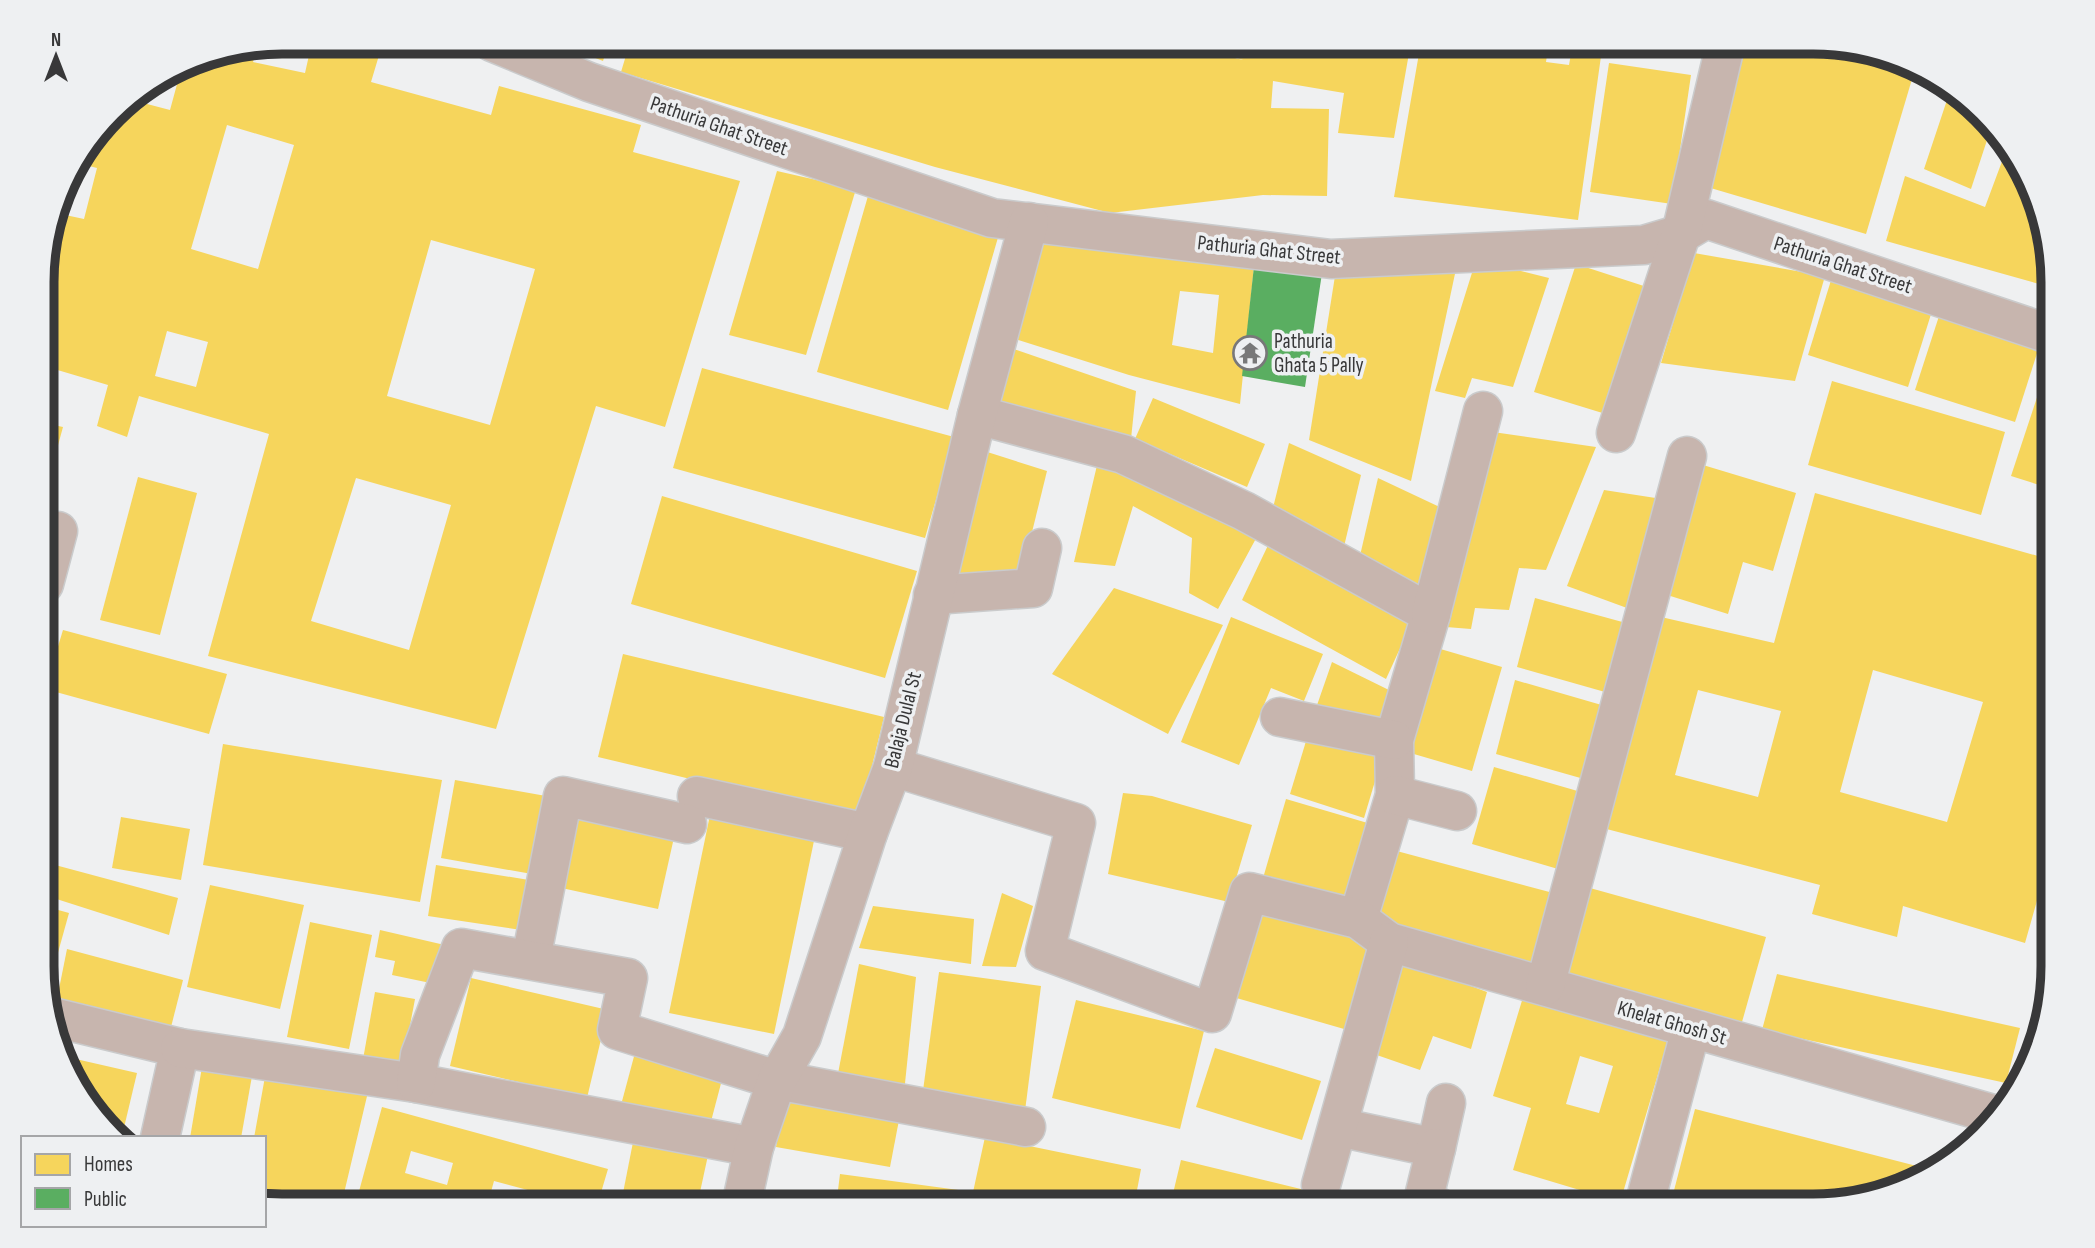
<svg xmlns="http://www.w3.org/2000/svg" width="2095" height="1248" font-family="'Sofia Sans Condensed',sans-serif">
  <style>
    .homes { fill: #f6d55c; fill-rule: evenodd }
    .public { fill: #5aae61 }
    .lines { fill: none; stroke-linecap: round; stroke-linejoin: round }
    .minor-casing { stroke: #cacbcc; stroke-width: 41 }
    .minor { stroke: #c7b5ae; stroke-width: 38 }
    .tram { stroke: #bab2af; stroke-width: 2 }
    .labels { text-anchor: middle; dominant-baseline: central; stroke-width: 7; stroke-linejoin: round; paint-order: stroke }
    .street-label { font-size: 21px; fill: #383839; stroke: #eef0f2 }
    .poi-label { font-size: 21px; fill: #383839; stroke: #eef0f2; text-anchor: start }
    .rim { fill: none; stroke: #383839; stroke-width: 9 }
  </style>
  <rect width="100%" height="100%" fill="#eff0f1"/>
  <g class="homes">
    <path d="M312 42H383L371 82 491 115 499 86 641 125 633 152 740 181 665 427 596 406 496 729 208 656 269 434 139 396 127 437 97 426 108 385 44 366V251L56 213 84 219 97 168 77 163 124 102 128 99 170 110 182 66 191 60 257 47 253 62 305 73ZM227 125 294 145 258 269 191 249ZM431 240 535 269 490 425 387 396ZM167 331 208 342 196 387 155 376ZM356 478 451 505 409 650 311 621Z"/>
    <path d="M555 42H609L603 61Z"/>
    <path d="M630 42H875L917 55 921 42H1042L1059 47 1061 42H1223L1219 54 1243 60 1231 56 1235 42H1411L1394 138 1338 133 1344 93 1273 81 1271 108 1329 109 1327 196 1263 195 1110 213 935 167 621 72Z"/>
    <path d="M1421 42H1549L1546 62 1569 65 1573 42H1603L1578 220 1394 197Z"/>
    <path d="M1739 42H1813L1915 69 1866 234 1697 184Z"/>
    <path d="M1609 63 1691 75 1672 204 1590 192Z"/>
    <path d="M1950 91 1990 131 1971 189 1924 169Z"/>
    <path d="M2007 148 2021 162 2050 257 2039 284 1886 241 1905 176 1985 207Z"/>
    <path d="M777 171 856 189 806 355 729 335Z"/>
    <path d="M868 196 999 234 948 410 817 372Z"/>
    <path d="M1037 240 1148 257 1254 266 1240 404 1129 375 1015 339ZM1180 291 1219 295 1213 353 1172 345Z"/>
    <path d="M1694 253 1825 276 1795 381 1661 363Z"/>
    <path d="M1476 260 1549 278 1513 387 1472 378 1465 398 1435 391Z"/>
    <path d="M1576 264 1650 288 1609 415 1534 392Z"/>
    <path d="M1456 269 1411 481 1309 440 1335 276Z"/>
    <path d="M1832 277 1933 308 1908 387 1808 355Z"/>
    <path d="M1940 313 2040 344 2015 422 1915 390Z"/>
    <path d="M1011 348 1136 391 1131 439 992 400Z"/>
    <path d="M2052 352V489L2011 476Z"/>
    <path d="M702 368 954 437 925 538 673 468Z"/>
    <path d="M1832 381 2005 432 1981 515 1808 465Z"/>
    <path d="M1153 398 1265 444 1247 487 1135 439Z"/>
    <path d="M44 423 63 427 45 493 44 492Z"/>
    <path d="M1493 432 1596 447 1546 570 1519 568 1509 610 1475 608 1471 629 1446 627Z"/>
    <path d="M1289 443 1361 475 1342 555 1271 516Z"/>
    <path d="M981 450 1047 471 1022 573 951 577Z"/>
    <path d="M1099 457 1260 531 1218 609 1189 593 1192 538 1133 506 1115 566 1074 562Z"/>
    <path d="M1703 465 1796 493 1773 571 1743 562 1728 614 1664 594Z"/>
    <path d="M138 477 197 493 160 635 100 620Z"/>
    <path d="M1378 478 1446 510 1426 592 1359 560Z"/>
    <path d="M1604 490 1662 499 1627 608 1567 586Z"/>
    <path d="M1815 493 2052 560V848L2025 943 1903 906 1897 937 1812 914 1820 885 1599 827 1661 617 1774 643ZM1873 670 1983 702 1947 822 1840 792ZM1698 690 1781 711 1758 797 1675 775Z"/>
    <path d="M662 496 917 571 885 678 631 604Z"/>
    <path d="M1271 539 1413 620 1386 679 1242 600Z"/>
    <path d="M1114 588 1223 625 1168 734 1052 674Z"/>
    <path d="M1535 598 1626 623 1605 692 1517 667Z"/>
    <path d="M1231 617 1323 654 1304 701 1271 688 1239 765 1181 742Z"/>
    <path d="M63 630 227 674 209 734 45 689Z"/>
    <path d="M1437 648 1502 667 1472 771 1407 752Z"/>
    <path d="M623 654 884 717 859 819 598 757Z"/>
    <path d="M1332 662 1393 692 1379 728 1316 708Z"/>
    <path d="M1515 680 1605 706 1584 779 1496 754Z"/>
    <path d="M1310 728 1384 751 1364 818 1290 794Z"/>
    <path d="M223 744 442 780 420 902 203 865Z"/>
    <path d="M1494 767 1581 792 1558 869 1472 844Z"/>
    <path d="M455 780 546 796 532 874 441 858Z"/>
    <path d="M1123 793 1152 796 1252 825 1229 902 1108 874Z"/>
    <path d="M1286 799 1371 824 1345 909 1261 885Z"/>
    <path d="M576 812 675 833 658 909 557 887Z"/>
    <path d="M710 815 815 836 774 1034 669 1013Z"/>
    <path d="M121 817 190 829 181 880 112 868Z"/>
    <path d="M1393 850 1557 894 1536 967 1373 924Z"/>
    <path d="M44 862 178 898 169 935 44 895Z"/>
    <path d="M436 865 529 880 521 930 428 916Z"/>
    <path d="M210 885 304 905 280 1009 187 987Z"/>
    <path d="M1590 888 1766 937 1742 1022 1566 972Z"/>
    <path d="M1002 893 1033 906 1016 967 982 966Z"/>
    <path d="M44 906 69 913 54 967 44 964Z"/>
    <path d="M873 906 974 919 971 964 859 948Z"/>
    <path d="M1260 908 1378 941 1351 1031 1233 997Z"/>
    <path d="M310 922 372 935 349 1049 287 1037Z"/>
    <path d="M380 930 449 946 440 985 392 975 395 961 375 957Z"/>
    <path d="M67 949 183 980 170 1031 56 1004Z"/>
    <path d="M1398 959 1487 992 1471 1049 1433 1036 1420 1070 1371 1053Z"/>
    <path d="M859 964 916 977 904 1093 836 1084Z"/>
    <path d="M44 972 51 974 45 996H44Z"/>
    <path d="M939 972 1041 986 1025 1111 922 1098Z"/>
    <path d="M1777 974 2020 1028 2006 1083 1762 1030Z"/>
    <path d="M471 978 608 1010 587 1098 450 1066Z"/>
    <path d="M375 992 415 999 401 1073 362 1065Z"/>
    <path d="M1524 994 1669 1037 1619 1206H1579L1583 1191 1513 1170 1531 1108 1493 1096ZM1580 1056 1613 1066 1599 1113 1566 1104Z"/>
    <path d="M1076 1000 1204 1031 1180 1129 1052 1098Z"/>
    <path d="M1215 1048 1321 1081 1302 1140 1196 1107Z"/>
    <path d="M636 1049 724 1072 709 1129 621 1105Z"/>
    <path d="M67 1057 137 1073 122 1136 82 1099Z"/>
    <path d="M202 1067 252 1076 241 1138H190Z"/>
    <path d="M266 1071 368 1092 341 1206 264 1194V1138H254Z"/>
    <path d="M784 1098 899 1120 890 1167 776 1147Z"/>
    <path d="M382 1107 608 1169 597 1206H536L539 1193 494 1181 487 1206H355ZM411 1151 453 1163 447 1185 405 1173Z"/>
    <path d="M1695 1109 1936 1171 1828 1206H1670Z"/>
    <path d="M635 1132 710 1146 697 1206 623 1193Z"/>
    <path d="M985 1137 1141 1169 1134 1206H970Z"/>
    <path d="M1181 1160 1342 1199 1340 1206H1170Z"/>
    <path d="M840 1174 966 1191 964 1206H836Z"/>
  </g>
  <path class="public" d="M1254 266 1322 273 1305 387 1242 376Z"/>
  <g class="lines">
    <g class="minor-casing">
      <g id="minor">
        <path d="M492 42 589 82 992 218 1331 259 1644 245 1681 234 1706 219 2052 335"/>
        <path d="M977 415 1123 454 1244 511 1431 614 1394 740 1395 795 1358 919"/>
        <path d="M1616 433 1681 234 1726 42"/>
        <path d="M44 584 58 531"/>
        <path d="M933 595 1033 588 1042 548"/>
        <path d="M1431 614 1483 411"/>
        <path d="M1280 717 1394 740"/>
        <path d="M893 767 1076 823 1045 951 1212 1013 1249 892 1358 919 1389 942 1993 1114"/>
        <path d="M1395 795 1457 811"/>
        <path d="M697 796 868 833"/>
        <path d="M531 959 563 796 687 824"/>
        <path d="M1545 986 1687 456"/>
        <path d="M52 1017 180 1048 160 1138"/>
        <path d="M180 1048 416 1083 754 1147"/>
        <path d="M416 1083 420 1055 461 948 628 978 617 1030 777 1080 1026 1127"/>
        <path d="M1338 1127 1436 1148 1446 1103"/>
        <path d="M1436 1148 1423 1201 1437 1206"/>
        <path d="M1321 1185 1389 942"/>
        <path d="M741 1206 754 1147 777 1080 802 1036 868 833 893 767 977 415 1029 222"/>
        <path d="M1644 1206 1691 1029"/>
      </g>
    </g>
    <use href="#minor" class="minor"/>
    <path class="tram" d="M2036 1036 2053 966"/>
  </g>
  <defs>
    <g id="temple-ring" transform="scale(1.75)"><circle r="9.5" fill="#eef0f2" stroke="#787879" stroke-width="1.5"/><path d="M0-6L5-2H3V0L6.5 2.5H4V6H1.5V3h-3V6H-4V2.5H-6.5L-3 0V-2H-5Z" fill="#787879"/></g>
  </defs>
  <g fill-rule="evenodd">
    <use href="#temple-ring" x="1250" y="353"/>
  </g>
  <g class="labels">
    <g class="street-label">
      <text transform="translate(719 126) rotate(19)">Pathuria Ghat Street</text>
      <text transform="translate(1269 250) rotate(6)">Pathuria Ghat Street</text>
      <text transform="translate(1843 265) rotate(18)">Pathuria Ghat Street</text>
      <text transform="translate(903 720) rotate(-76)">Balaja Dulal St</text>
      <text transform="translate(1672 1023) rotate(16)">Khelat Ghosh St</text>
    </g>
    <g class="poi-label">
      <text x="1274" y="341">Pathuria<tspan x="1274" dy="24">Ghata 5 Pally</tspan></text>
    </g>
  </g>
  <path d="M0 0H2095V1248H0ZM282 54H1813A228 228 0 0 1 2041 282V966A228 228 0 0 1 1813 1194H282A228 228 0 0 1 54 966V282A228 228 0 0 1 282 54Z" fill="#eef0f2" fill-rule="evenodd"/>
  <path class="rim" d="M282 54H1813A228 228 0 0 1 2041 282V966A228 228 0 0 1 1813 1194H282A228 228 0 0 1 54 966V282A228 228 0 0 1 282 54Z"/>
  <rect x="21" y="1136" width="245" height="91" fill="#eef0f2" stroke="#a5a6a8" stroke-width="2"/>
  <rect x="35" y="1154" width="35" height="21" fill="#f6d55c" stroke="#a5a6a8" stroke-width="2"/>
  <text x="84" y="1171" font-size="21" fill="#383839">Homes</text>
  <rect x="35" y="1188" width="35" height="21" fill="#5aae61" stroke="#a5a6a8" stroke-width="2"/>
  <text x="84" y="1206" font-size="21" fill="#383839">Public</text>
  <g transform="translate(56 56)" stroke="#eef0f2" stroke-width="5" paint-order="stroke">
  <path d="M0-5L12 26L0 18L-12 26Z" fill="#383839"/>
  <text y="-10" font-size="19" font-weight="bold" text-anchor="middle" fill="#383839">N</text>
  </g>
</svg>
